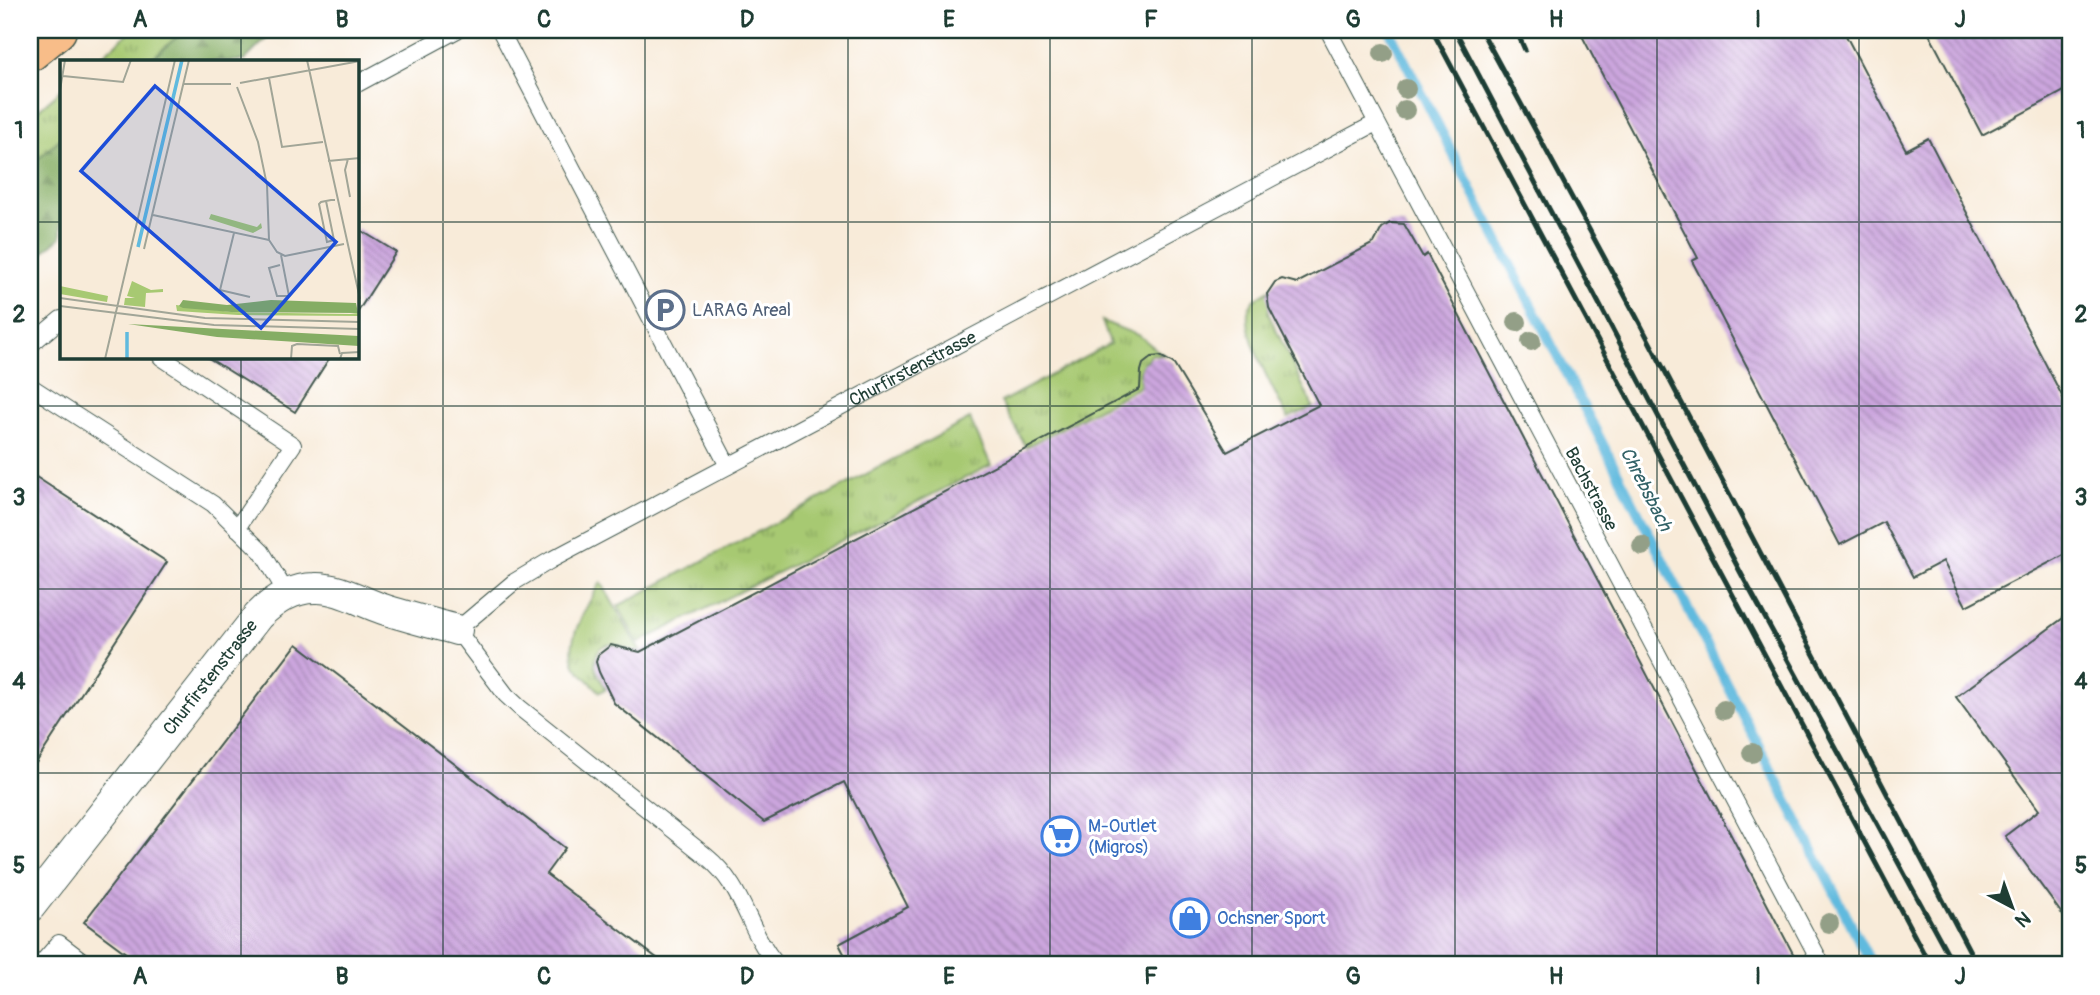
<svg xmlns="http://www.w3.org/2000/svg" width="2100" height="995" font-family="Pangolin,sans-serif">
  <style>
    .grass { fill: url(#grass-tufts); stroke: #638353; stroke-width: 2 }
    .forest { fill: url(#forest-firs); stroke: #52754c; stroke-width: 2 }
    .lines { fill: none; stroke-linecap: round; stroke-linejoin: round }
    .stream { stroke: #60bade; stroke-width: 10 }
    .building { fill: url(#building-back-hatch) }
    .service-casing { stroke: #40574d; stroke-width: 18 }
    .minor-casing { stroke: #40574d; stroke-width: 32 }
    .motorway-casing { stroke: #40574d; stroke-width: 41 }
    .service { stroke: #fff; stroke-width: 16 }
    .minor { stroke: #fff; stroke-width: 30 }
    .motorway { stroke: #f8bd89; stroke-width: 38 }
    .rail { stroke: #1f3d34; stroke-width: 5 }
    .tree { fill: #939f87 }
    .grid { fill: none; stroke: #1f3d34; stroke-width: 2; stroke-opacity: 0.55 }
    .labels { text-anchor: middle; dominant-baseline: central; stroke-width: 6; stroke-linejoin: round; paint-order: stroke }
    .service-label { font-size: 18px; fill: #4e5e75; stroke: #fff; text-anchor: start }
    .street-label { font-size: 18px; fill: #1f3d34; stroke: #fff }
    .shop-label { font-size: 18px; fill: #366cbe; stroke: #fff; text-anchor: start }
    .water-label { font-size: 19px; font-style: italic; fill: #326267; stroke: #fff }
    .inset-river { fill: none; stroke: #60bade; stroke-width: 3.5 }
    .inset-road { fill: none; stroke: #a1a597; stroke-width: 2 }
    .view { fill: #1d4ed8; fill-opacity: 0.15; stroke: #1d4ed8; stroke-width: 3.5 }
    .inset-edge { fill: none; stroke: #1f3d34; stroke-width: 3.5 }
    .neatline { fill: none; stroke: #1f3d34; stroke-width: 2.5 }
    .grid-label { font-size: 23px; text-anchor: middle; font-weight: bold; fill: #1f3d34 }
  </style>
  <defs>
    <pattern id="grass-tufts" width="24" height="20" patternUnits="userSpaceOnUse" patternTransform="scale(1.75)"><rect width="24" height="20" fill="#a7c972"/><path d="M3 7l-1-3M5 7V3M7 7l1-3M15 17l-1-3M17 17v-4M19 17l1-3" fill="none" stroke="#87a45e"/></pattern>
    <pattern id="forest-firs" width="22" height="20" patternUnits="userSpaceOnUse" patternTransform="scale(1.75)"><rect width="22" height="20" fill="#85ad64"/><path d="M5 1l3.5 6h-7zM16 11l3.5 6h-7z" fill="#6c8e53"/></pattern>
    <pattern id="building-back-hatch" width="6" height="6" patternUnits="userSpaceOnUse" patternTransform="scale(1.75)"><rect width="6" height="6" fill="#cca6de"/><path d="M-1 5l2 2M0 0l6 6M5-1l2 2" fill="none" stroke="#a588b5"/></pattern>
  </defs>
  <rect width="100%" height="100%" fill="#fff"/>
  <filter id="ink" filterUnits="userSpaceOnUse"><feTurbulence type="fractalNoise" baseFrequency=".0143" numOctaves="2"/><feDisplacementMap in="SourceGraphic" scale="14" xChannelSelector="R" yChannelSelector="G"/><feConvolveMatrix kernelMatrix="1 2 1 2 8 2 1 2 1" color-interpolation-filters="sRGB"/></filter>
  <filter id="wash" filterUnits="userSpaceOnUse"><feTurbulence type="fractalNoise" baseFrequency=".00686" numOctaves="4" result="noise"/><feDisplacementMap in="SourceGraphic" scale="28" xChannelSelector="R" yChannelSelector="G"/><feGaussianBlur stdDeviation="1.57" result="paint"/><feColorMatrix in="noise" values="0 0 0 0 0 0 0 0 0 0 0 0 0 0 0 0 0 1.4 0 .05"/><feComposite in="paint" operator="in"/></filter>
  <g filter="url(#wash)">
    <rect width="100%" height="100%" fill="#f8ebd9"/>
    <g class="grass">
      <path d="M132 30H185L149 61H96Z"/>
      <path d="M61 90V138L30 166V117Z"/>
      <path d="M1273 288 1268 313 1313 407 1288 418C1277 397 1236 325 1251 304 1255 297 1266 292 1273 288Z"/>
      <path d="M1102 321 1140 336 1163 355 1152 354C1141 364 1137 371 1141 386L1026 447 1001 402 1110 344Z"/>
      <path d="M970 419 991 465 638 643 618 606Z"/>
      <path d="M601 582 640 651 633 654C619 642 596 638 595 663 595 672 602 681 606 689L600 692C593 684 583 676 577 668 561 644 589 603 601 582Z"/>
    </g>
    <g class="forest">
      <path d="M185 30H275L244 61H149Z"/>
      <path d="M61 138V237L30 263V166Z"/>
    </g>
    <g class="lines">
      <path class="stream" d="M1389 30 1872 965"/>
    </g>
    <g id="blocks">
      <g class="building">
        <path d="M1579 30H1843L1906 150 1928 138 2070 411V552L1966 606 1943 561 1913 577 1884 522 1840 545 1692 261 1698 258Z"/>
        <path d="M1927 30H2070V88L1982 135Z"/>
        <path d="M1390 223 1404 224 1423 257 1427 254 1799 965H850L839 944 908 907 844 782 764 822 614 703 599 672 596 662 598 655 611 645 640 652 1140 389 1141 371 1143 364 1152 357 1160 356 1173 363 1227 452 1319 405 1269 308 1267 294 1275 282 1282 279 1297 283 1374 243 1382 228Z"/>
        <path d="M357 228 396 252 357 313Z"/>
        <path d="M207 357H330L295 412Z"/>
        <path d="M30 473 167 562 30 772Z"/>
        <path d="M2070 613V925L2005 836 2039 810 1956 697Z"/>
        <path d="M297 644 565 848 546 874 666 965H142L84 922Z"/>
      </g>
    </g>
  </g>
  <g filter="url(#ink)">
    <use href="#blocks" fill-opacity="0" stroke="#40574d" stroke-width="2"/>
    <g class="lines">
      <g class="service-casing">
        <g id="service">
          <path d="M500 30 728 466"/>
          <path d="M1328 30 1822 965"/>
          <path d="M357 84 457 30"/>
          <path d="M30 345 61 319"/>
          <path d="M161 357 293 445 237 528"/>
          <path d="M30 386 213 504 262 552 287 594"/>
          <path d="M40 965 59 943 88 965"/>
          <path id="s1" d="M777 965C746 929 746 889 706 856L520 708 506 695 457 630 514 582 551 560 1376 123"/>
        </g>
      </g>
      <g class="minor-casing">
        <g id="minor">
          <path id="s2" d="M30 907 258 616C273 601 292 588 315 588 337 587 362 602 383 609 407 617 432 623 457 630"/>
        </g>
      </g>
      <g class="motorway-casing">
        <path id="motorway" d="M30 52 57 30"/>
      </g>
      <use href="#service" class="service"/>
      <use href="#minor" class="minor"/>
      <use href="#motorway" class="motorway"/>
      <g class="rail">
        <path d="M1432 30 1930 965"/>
        <path d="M1455 30 1744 579 1954 965"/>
        <path d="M1481 30 1636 316 1977 965"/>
        <path d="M1516 30 1525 50"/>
      </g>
    </g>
    <g class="tree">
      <circle cx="1383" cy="53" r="10"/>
      <circle cx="1406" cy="89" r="10"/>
      <circle cx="1405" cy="110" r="10"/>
      <circle cx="1517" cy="322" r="10"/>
      <circle cx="1531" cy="341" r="10"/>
      <circle cx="1642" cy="546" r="10"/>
      <circle cx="1724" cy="710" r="10"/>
      <circle cx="1752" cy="753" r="10"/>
      <circle cx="1829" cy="923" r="10"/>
    </g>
  </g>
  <path class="grid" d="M241 30V61M443 30V965M645 30V965M848 30V965M1050 30V965M1252 30V965M1455 30V965M1657 30V965M1859 30V965M30 222H61M357 222H2070M241 357V965M30 406H2070M30 589H2070M30 773H2070"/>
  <defs>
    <g id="parking-ring" transform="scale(2.0125)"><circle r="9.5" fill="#fff" stroke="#5c6f8a" stroke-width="1.5"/><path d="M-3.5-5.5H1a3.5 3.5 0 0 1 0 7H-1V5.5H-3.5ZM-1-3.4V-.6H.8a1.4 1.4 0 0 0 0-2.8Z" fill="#5c6f8a"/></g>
    <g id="supermarket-ring" transform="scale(2.0125)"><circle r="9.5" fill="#fff" stroke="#3f7fe0" stroke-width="1.5"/><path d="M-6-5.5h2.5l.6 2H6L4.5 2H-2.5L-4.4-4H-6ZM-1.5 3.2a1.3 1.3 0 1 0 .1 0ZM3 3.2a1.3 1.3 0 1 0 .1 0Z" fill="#3f7fe0"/></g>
    <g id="shop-ring" transform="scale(2.0125)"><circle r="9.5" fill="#fff" stroke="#3f7fe0" stroke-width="1.5"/><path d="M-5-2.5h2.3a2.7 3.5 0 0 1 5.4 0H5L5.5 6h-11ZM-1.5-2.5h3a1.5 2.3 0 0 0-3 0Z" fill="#3f7fe0"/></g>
  </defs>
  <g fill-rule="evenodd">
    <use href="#parking-ring" x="665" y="310"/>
    <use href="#supermarket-ring" x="1061" y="836"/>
    <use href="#shop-ring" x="1190" y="918"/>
  </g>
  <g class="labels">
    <g class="service-label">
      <text x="692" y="310">LARAG Areal</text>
    </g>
    <g class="street-label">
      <text stroke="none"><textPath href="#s1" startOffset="996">Churfirstenstrasse</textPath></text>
      <text transform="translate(1591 489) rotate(62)">Bachstrasse</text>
      <text stroke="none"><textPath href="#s2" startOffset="292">Churfirstenstrasse</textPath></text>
    </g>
    <g class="shop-label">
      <text x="1088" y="826">M-Outlet<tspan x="1088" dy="21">(Migros)</tspan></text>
      <text x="1217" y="918">Ochsner Sport</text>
    </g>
    <g class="water-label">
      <text transform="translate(1646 489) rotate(63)">Chrebsbach</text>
    </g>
  </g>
  <g transform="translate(60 60)">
    <rect width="299" height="299" fill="#f8ebd9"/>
    <path d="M151 154 197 167 201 163 202 168 193 173 149 159ZM72 221 91 230 103 229V232L86 233 85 247 64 245 65 238H75L67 236ZM0 226 48 236 47 242 0 234ZM296 242 299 256 178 255 117 251 116 245 171 252 290 254 298 253Z" fill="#a7c972"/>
    <path d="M123 240 167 245 211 240 296 243 298 253 171 252 123 248 119 246ZM68 264 299 276V286L157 277Z" fill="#85ad64"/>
    <path class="inset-river" d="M78 187 122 0M67 272V299"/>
    <path class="inset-road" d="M247 0 300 239M3 16 63 22 71 0M209 18 222 87 263 82M180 23 300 1M124 24H171M177 27 198 82 207 125 209 180 217 192 225 196 284 184M0 30 5 0M288 99 285 110 290 137M268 101 300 98M266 141 274 180 267 182 259 144 261 142 271 140H275M93 155 209 180M174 173 160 230 190 237M84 189 129 0M220 205 209 208 217 236H229L221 195M0 238 145 258 300 262M0 246 154 265 300 269M45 299 115 0M231 299 232 286 237 284 278 286 280 294M280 299 282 293 300 292"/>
    <path class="view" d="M95 26 276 182 201 268 21 111Z"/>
    <rect width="299" height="299" class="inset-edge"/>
  </g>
  <rect width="2100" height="995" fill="none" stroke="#fff" stroke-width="77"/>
  <g transform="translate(2012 907) rotate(139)" stroke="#ffffff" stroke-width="5" paint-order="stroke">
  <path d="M0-5L12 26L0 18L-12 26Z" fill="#1f3d34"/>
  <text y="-10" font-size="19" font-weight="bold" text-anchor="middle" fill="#1f3d34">N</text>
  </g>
  <rect x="38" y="38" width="2024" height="918" class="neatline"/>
  <g class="grid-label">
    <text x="140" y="27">A</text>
    <text x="342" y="27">B</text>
    <text x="544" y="27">C</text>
    <text x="747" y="27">D</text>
    <text x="949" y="27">E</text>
    <text x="1151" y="27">F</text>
    <text x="1353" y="27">G</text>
    <text x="1556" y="27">H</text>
    <text x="1758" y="27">I</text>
    <text x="1960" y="27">J</text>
    <text x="19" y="138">1</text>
    <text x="2081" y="138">1</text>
    <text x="19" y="322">2</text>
    <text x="2081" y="322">2</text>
    <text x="19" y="505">3</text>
    <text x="2081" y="505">3</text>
    <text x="19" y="689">4</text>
    <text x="2081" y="689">4</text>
    <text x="19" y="873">5</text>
    <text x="2081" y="873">5</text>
    <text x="140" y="984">A</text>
    <text x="342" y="984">B</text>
    <text x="544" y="984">C</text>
    <text x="747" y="984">D</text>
    <text x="949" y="984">E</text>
    <text x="1151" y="984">F</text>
    <text x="1353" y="984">G</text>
    <text x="1556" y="984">H</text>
    <text x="1758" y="984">I</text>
    <text x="1960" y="984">J</text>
  </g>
</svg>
